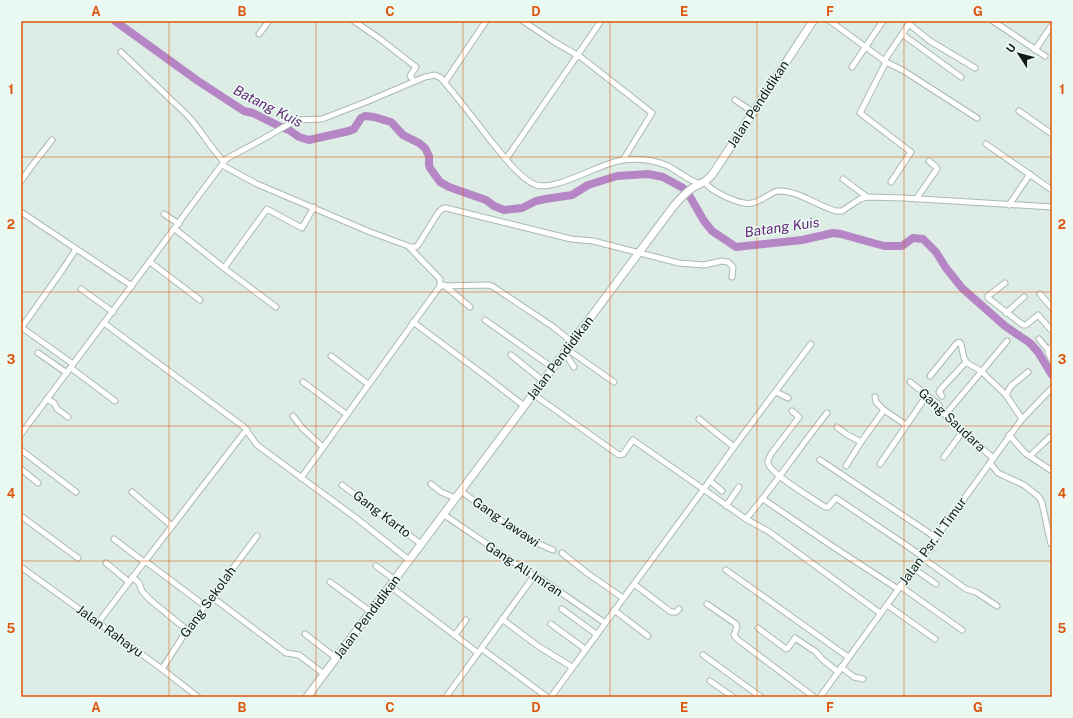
<svg xmlns="http://www.w3.org/2000/svg" width="1073" height="718" font-family="'Public Sans',sans-serif">
  <style>
    .lines { fill: none; stroke-linecap: round; stroke-linejoin: round }
    .river { stroke: #b585c6; stroke-width: 8 }
    .minor-casing { stroke: #aab9b2; stroke-width: 7 }
    .secondary-casing { stroke: #aab9b2; stroke-width: 9 }
    .minor { stroke: #fff; stroke-width: 5 }
    .secondary { stroke: #fff; stroke-width: 7 }
    .grid { fill: none; stroke: #dd560d; stroke-width: 1; stroke-opacity: 0.55 }
    .labels { text-anchor: middle; dominant-baseline: central; stroke-width: 3; stroke-linejoin: round; paint-order: stroke }
    .street-label { font-size: 13px; fill: #141a17; stroke: #eafaf3 }
    .water-label { font-size: 14px; font-style: italic; fill: #632877; stroke: #eafaf3 }
    .neatline { fill: none; stroke: #dd560d; stroke-width: 1.5 }
    .grid-label { font-size: 13px; text-anchor: middle; font-weight: bold; fill: #dd560d }
  </style>
  <rect width="100%" height="100%" fill="#ddede5"/>
  <g class="lines">
    <path class="river" d="M115 21 198 81 244 111 253 113 281 127 289 130 299 137 309 140 349 131 354 129 361 118 365 116 374 117 391 122 403 135 419 143 425 148 429 156V165L430 168 440 182 449 187 486 200 494 206 504 210 522 208 536 201 545 199 572 195 588 185 617 176 648 174 663 177 683 188 689 195 704 221 712 231 736 247 802 240 833 233 841 234 884 246H902L913 238 923 239 936 252 946 268 962 288 1005 326 1030 343 1038 352 1052 375"/>
    <g class="minor-casing">
      <g id="minor">
        <path d="M354 21 380 39 416 67 410 76 414 81"/>
        <path d="M523 21 553 41 582 58 652 113 623 160"/>
        <path d="M830 21 886 62 904 71 977 118"/>
        <path d="M993 21 1045 56"/>
        <path d="M909 24 930 41 975 68"/>
        <path d="M259 34 269 21"/>
        <path d="M902 34 961 77"/>
        <path d="M1035 50 1052 25"/>
        <path d="M121 52 187 115C201 130 210 147 224 162"/>
        <path d="M884 61 911 21"/>
        <path d="M886 62 860 113 911 152 891 182"/>
        <path d="M852 67 883 21"/>
        <path d="M445 82 486 21"/>
        <path d="M735 100 753 112"/>
        <path d="M1019 111 1052 134"/>
        <path d="M986 144 1052 190"/>
        <path d="M506 159 601 21"/>
        <path d="M222 165 257 184 370 232 411 247H416L418 245 438 213 442 209 446 208 571 239 593 241 679 263 704 265 722 261 728 262 733 267 732 277"/>
        <path d="M843 179 867 197"/>
        <path d="M21 181 31 167 52 140"/>
        <path d="M705 182C710 191 741 206 752 203 760 202 769 194 777 191 798 190 817 206 836 211H842L860 199 867 197 904 198 1052 207"/>
        <path d="M916 199 937 169 936 167 929 161"/>
        <path d="M1009 205 1030 174"/>
        <path d="M21 212 132 286"/>
        <path d="M164 214 179 224"/>
        <path d="M175 229 224 268 276 307"/>
        <path d="M150 262 200 300"/>
        <path d="M224 268 267 209 302 228 314 207"/>
        <path d="M1005 283 988 296V298L1023 325H1026L1038 315 1052 331"/>
        <path d="M444 285 470 307"/>
        <path d="M440 286 488 285 492 286 552 326 572 342"/>
        <path d="M81 289 113 312"/>
        <path d="M1040 294 1052 308"/>
        <path d="M1006 313 1024 297"/>
        <path d="M485 320 553 368"/>
        <path d="M413 322 488 378 524 406"/>
        <path d="M104 323 244 427 257 445 356 518 409 560"/>
        <path d="M21 327 73 364"/>
        <path d="M22 327 63 269 76 249"/>
        <path d="M1039 339 1049 351"/>
        <path d="M1052 346 1048 352 1052 361"/>
        <path d="M567 349 614 382"/>
        <path d="M38 353 67 373"/>
        <path d="M563 354 568 358 574 367"/>
        <path d="M511 355 543 381"/>
        <path d="M331 356 368 384"/>
        <path d="M71 368 115 401"/>
        <path d="M930 376 956 344 959 342 961 344 964 358 967 363 981 371 1006 395"/>
        <path d="M303 382 346 414"/>
        <path d="M910 382 938 404 945 415 956 426 993 458"/>
        <path d="M776 392 788 398"/>
        <path d="M533 394 619 455 623 454 633 440 746 519 768 531 880 613"/>
        <path d="M942 396 939 392 940 390 966 362"/>
        <path d="M875 397 876 402 884 410"/>
        <path d="M47 399 54 403 57 409 68 417"/>
        <path d="M792 411 799 417 771 454C770 456 767 460 768 463 769 473 815 500 825 507H828L836 498 922 556"/>
        <path d="M945 415 1007 341"/>
        <path d="M293 416 303 429 323 447"/>
        <path d="M699 419 734 447"/>
        <path d="M1022 419 1006 395 1011 386 1028 372"/>
        <path d="M837 427 846 434 861 442 884 410 906 425"/>
        <path d="M21 434 226 159 263 139 296 120 322 119 366 102 425 77 435 75 441 78C457 97 472 116 487 136 498 149 519 179 536 185 557 191 600 163 623 160 638 158 655 160 668 166 679 172 688 180 700 184"/>
        <path d="M1009 435 1025 453 1052 471"/>
        <path d="M21 450 76 492"/>
        <path d="M1030 456 1050 437"/>
        <path d="M944 457 963 431"/>
        <path d="M820 460 935 537"/>
        <path d="M990 463 998 473 1024 485 1039 497 1042 503 1051 544"/>
        <path d="M880 464 927 395"/>
        <path d="M846 466 861 442"/>
        <path d="M21 469 38 483"/>
        <path d="M301 478 440 286V279L438 277 409 247"/>
        <path d="M710 481 722 491"/>
        <path d="M431 484 441 492 455 498"/>
        <path d="M342 485 421 544"/>
        <path d="M461 491 508 526 532 541 553 550"/>
        <path d="M132 492 172 526"/>
        <path d="M763 499 832 546 898 589"/>
        <path d="M726 506 739 487"/>
        <path d="M443 514 534 576 540 578 605 623"/>
        <path d="M21 516 78 558"/>
        <path d="M746 519C775 485 799 448 827 413"/>
        <path d="M114 539 144 562"/>
        <path d="M562 553 587 573 623 598"/>
        <path d="M921 557 966 589 976 592 997 606"/>
        <path d="M145 561 205 606"/>
        <path d="M106 563 129 582"/>
        <path d="M376 566 395 580"/>
        <path d="M21 567 162 669 198 697"/>
        <path d="M913 568 936 584"/>
        <path d="M726 570 848 657"/>
        <path d="M132 577 139 583 142 591 149 599 187 630"/>
        <path d="M330 582 371 612"/>
        <path d="M634 584 671 612H676L679 609"/>
        <path d="M390 586 478 653"/>
        <path d="M900 586 962 630"/>
        <path d="M212 597 286 653 299 655 324 674"/>
        <path d="M707 604 736 624 737 627 734 635 737 639 814 697"/>
        <path d="M887 605 935 639"/>
        <path d="M562 609 596 634"/>
        <path d="M614 610 648 636"/>
        <path d="M502 619 538 646 572 667"/>
        <path d="M98 623 129 582 243 434 247 430"/>
        <path d="M551 624 585 649"/>
        <path d="M758 628 786 649 788 648 795 638 816 652 822 659 838 672"/>
        <path d="M305 634 336 658"/>
        <path d="M455 635 466 620"/>
        <path d="M482 649 547 697"/>
        <path d="M703 655 761 697"/>
        <path d="M841 667 854 677 863 679"/>
        <path d="M162 669 187 630 257 536"/>
        <path d="M710 681 733 697"/>
        <path d="M446 697 534 576"/>
        <path d="M551 697 703 490 734 447 811 344"/>
        <path d="M820 697 990 463 1022 419 1052 388"/>
      </g>
    </g>
    <g class="secondary-casing">
      <path id="secondary" d="M307 697 673 207C679 200 684 194 691 189 700 183 704 184 712 175L813 21"/>
    </g>
    <use href="#minor" class="minor"/>
    <use href="#secondary" class="secondary"/>
  </g>
  <path class="grid" d="M169 21V697M316 21V697M463 21V697M610 21V697M757 21V697M904 21V697M21 157H1052M21 292H1052M21 426H1052M21 561H1052"/>
  <g class="labels">
    <g class="street-label">
      <text transform="translate(758 104) rotate(-57)">Jalan Pendidikan</text>
      <text transform="translate(560 358) rotate(-53)">Jalan Pendidikan</text>
      <text transform="translate(952 420) rotate(43)">Gang Saudara</text>
      <text transform="translate(382 514) rotate(37)">Gang Karto</text>
      <text transform="translate(506 522) rotate(34)">Gang Jawawi</text>
      <text transform="translate(933 541) rotate(-54)">Jalan Psr. II Timur</text>
      <text transform="translate(524 569) rotate(33)">Gang Ali Imran</text>
      <text transform="translate(208 602) rotate(-54)">Gang Sekolah</text>
      <text transform="translate(367 617) rotate(-53)">Jalan Pendidikan</text>
      <text transform="translate(110 631) rotate(36)">Jalan Rahayu</text>
    </g>
    <g class="water-label">
      <text transform="translate(268 106) rotate(27)">Batang Kuis</text>
      <text transform="translate(782 227) rotate(-8)">Batang Kuis</text>
    </g>
  </g>
  <rect width="1073" height="718" fill="none" stroke="#eafaf3" stroke-width="44"/>
  <g transform="translate(1019 54) rotate(306)" stroke="#eafaf3" stroke-width="3" paint-order="stroke">
  <path d="M0-3L7 15L0 10L-7 15Z" fill="#141a17"/>
  <text y="-6" font-size="11" font-weight="bold" text-anchor="middle" fill="#141a17">U</text>
  </g>
  <rect x="22" y="22" width="1029" height="674" class="neatline"/>
  <g class="grid-label">
    <text x="96" y="16">A</text>
    <text x="242" y="16">B</text>
    <text x="390" y="16">C</text>
    <text x="536" y="16">D</text>
    <text x="684" y="16">E</text>
    <text x="830" y="16">F</text>
    <text x="978" y="16">G</text>
    <text x="11" y="94">1</text>
    <text x="1062" y="94">1</text>
    <text x="11" y="229">2</text>
    <text x="1062" y="229">2</text>
    <text x="11" y="364">3</text>
    <text x="1062" y="364">3</text>
    <text x="11" y="498">4</text>
    <text x="1062" y="498">4</text>
    <text x="11" y="633">5</text>
    <text x="1062" y="633">5</text>
    <text x="96" y="712">A</text>
    <text x="242" y="712">B</text>
    <text x="390" y="712">C</text>
    <text x="536" y="712">D</text>
    <text x="684" y="712">E</text>
    <text x="830" y="712">F</text>
    <text x="978" y="712">G</text>
  </g>
</svg>
